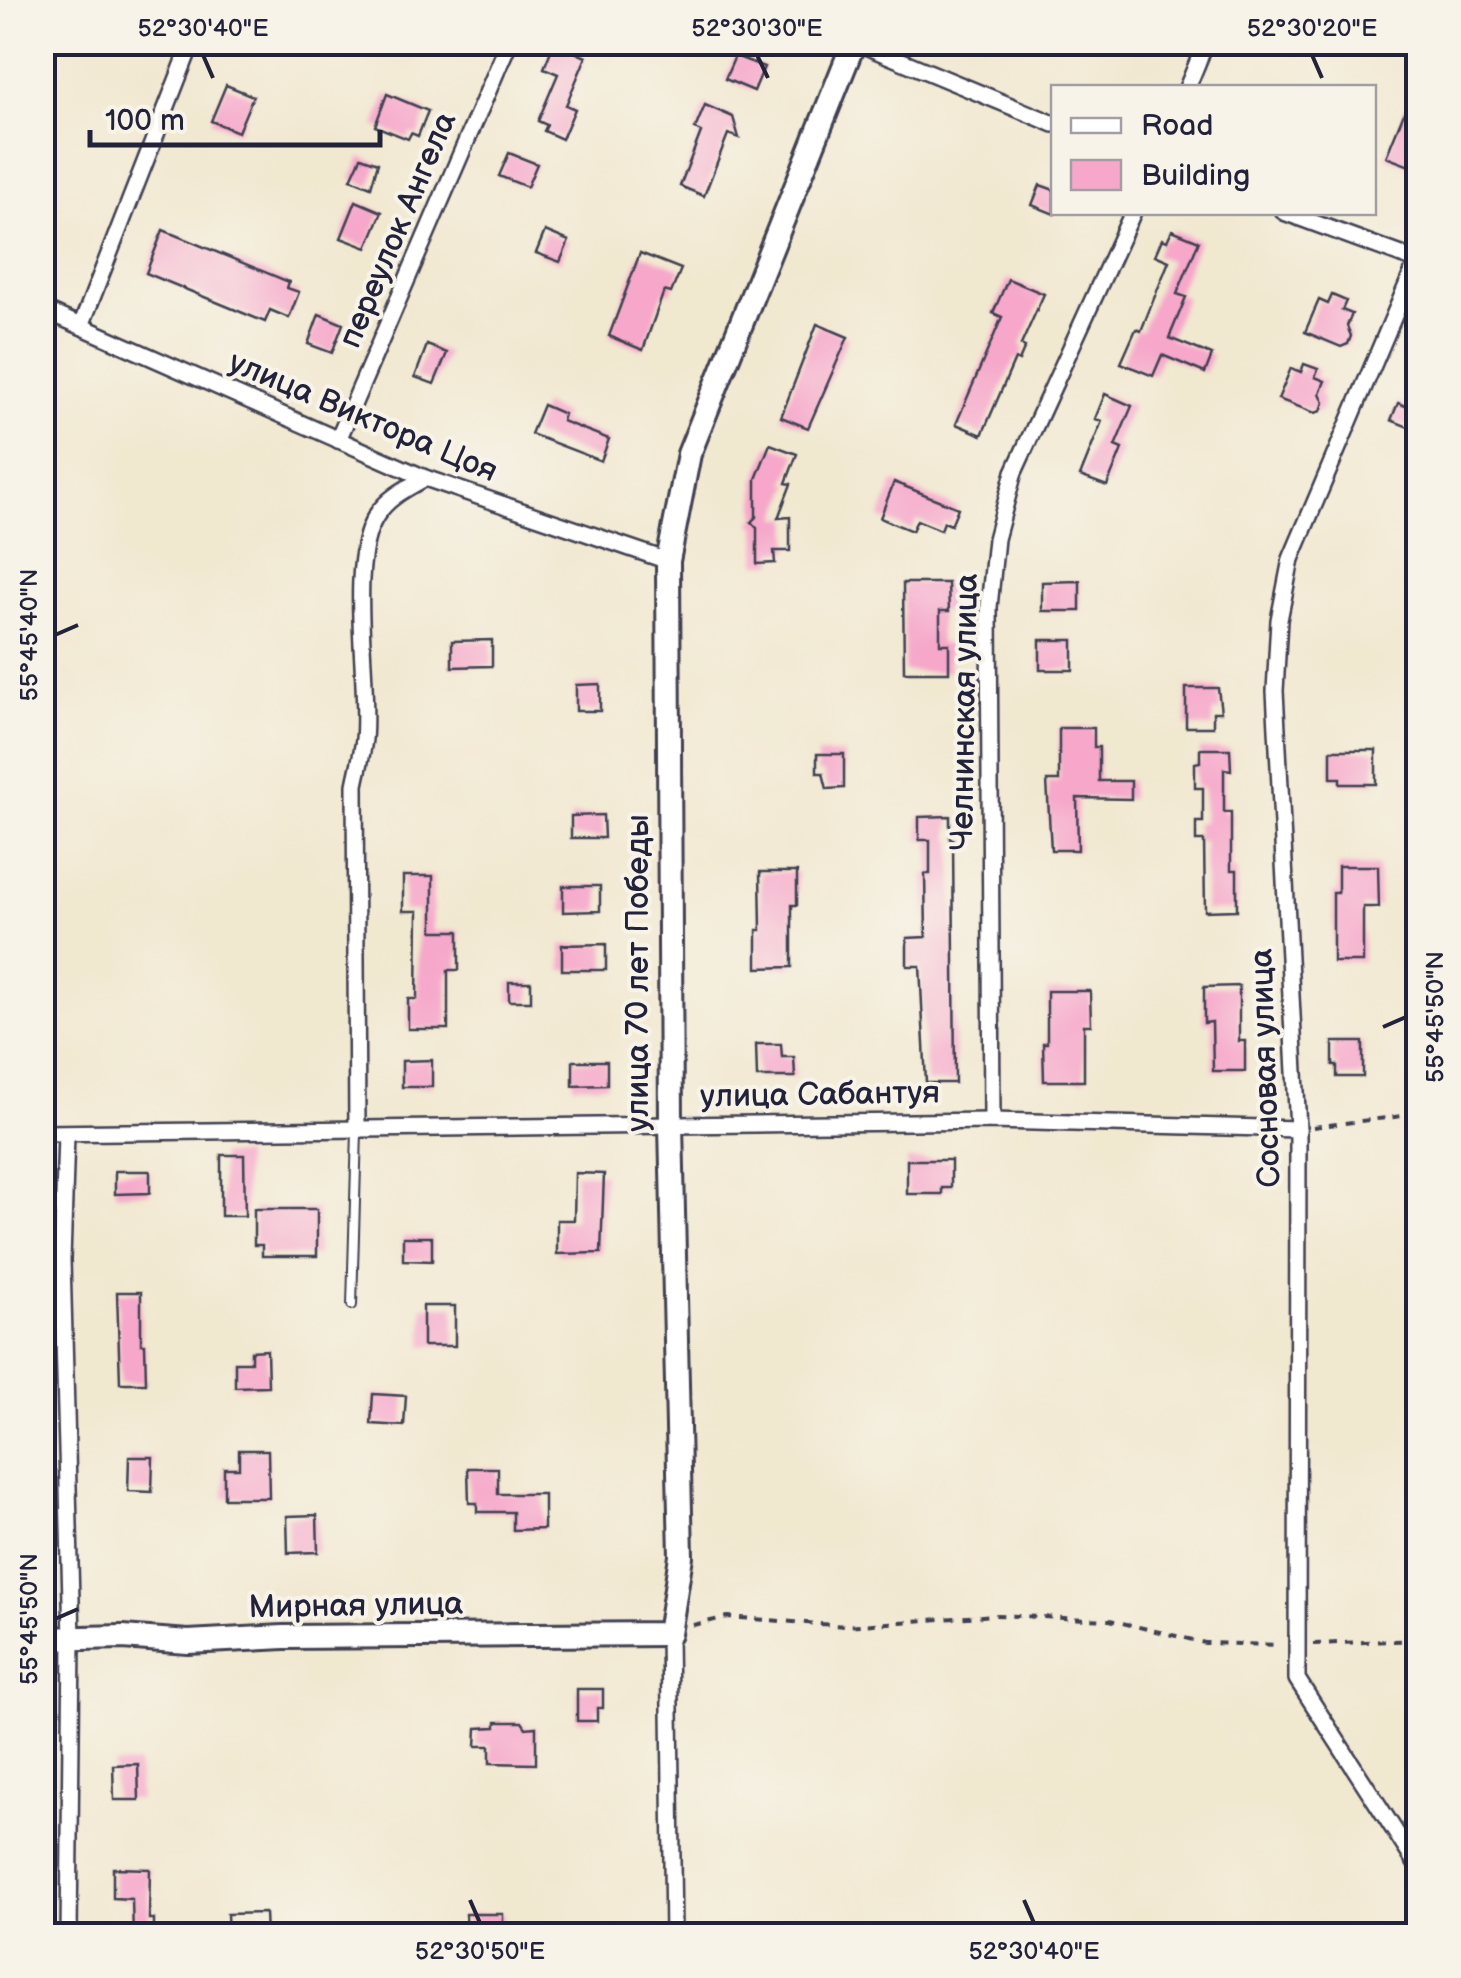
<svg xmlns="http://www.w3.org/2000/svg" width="1461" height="1978" font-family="'Balsamiq Sans',sans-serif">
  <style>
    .building { fill: #f6a7ca }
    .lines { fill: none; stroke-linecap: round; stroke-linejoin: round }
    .lane-casing { stroke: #414051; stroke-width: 12 }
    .street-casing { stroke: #414051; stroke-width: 20 }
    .secondary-casing { stroke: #414051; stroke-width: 28 }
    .path { stroke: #414051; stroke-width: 4; stroke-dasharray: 8 8; stroke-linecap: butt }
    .lane { stroke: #fff; stroke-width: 8 }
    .street { stroke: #fff; stroke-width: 15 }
    .secondary { stroke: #fff; stroke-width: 22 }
    .ticks { fill: none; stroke: #22223b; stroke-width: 4 }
    .labels { text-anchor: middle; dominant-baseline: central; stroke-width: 8; stroke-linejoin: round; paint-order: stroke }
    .street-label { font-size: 32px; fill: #22223b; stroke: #f7f3e8 }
    .neatline { fill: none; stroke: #22223b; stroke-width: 4 }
    .ticks-label { font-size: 25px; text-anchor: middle; fill: #22223b }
  </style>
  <rect width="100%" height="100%" fill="#f7f3e8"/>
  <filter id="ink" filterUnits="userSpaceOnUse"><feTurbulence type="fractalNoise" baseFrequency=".01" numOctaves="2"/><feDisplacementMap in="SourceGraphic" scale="20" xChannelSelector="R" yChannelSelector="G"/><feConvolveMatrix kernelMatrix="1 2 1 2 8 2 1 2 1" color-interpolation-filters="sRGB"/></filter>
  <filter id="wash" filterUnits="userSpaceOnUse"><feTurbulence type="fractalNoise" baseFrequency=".0048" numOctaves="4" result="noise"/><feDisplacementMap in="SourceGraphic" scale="40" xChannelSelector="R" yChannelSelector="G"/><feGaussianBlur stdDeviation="2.25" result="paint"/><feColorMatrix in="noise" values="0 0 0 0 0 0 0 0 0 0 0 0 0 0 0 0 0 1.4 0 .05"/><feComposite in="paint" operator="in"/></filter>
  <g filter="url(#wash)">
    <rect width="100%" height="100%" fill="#f1e8d0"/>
    <g id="blocks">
      <g class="building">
        <path d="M554 43 586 57 566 105 575 109 562 139 544 131 547 125 538 121 558 74 544 68Z"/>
        <path d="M735 56 764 67 754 91 725 79Z"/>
        <path d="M1418 78V151L1412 167 1386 157Z"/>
        <path d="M226 85 253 96 238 132 211 121Z"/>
        <path d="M387 94 428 111 418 136 411 133 408 139 375 126Z"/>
        <path d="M705 105 733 117 739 138 728 134 704 196 680 186 701 132 695 129Z"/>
        <path d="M509 153 537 164 527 187 499 176Z"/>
        <path d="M361 157 378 163 371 187 351 179Z"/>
        <path d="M1040 185 1054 190V214L1032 205Z"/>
        <path d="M356 201 382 212 367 248 341 238Z"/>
        <path d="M163 230 289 282 287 288 299 292 289 318 270 310 265 322 146 273Z"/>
        <path d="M1172 230 1199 241 1177 294 1186 297 1169 338 1212 355 1205 373 1162 355 1153 376 1121 363 1136 329 1141 331 1169 261 1155 255 1162 239 1167 241Z"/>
        <path d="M545 231 569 241 560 262 536 253Z"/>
        <path d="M640 253 681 269 671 293 664 291 643 350 609 336Z"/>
        <path d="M1008 279 1044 294 1021 345 1025 347 1019 361 1015 359 982 435 956 424 1002 317 993 313Z"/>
        <path d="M1332 295 1346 301 1342 310 1352 314 1347 326 1351 336 1348 344 1341 347 1305 332 1319 300 1328 304Z"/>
        <path d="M319 314 343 324 332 353 308 344Z"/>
        <path d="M817 324 848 337 808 428 781 417Z"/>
        <path d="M427 345 447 353 434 384 415 377Z"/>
        <path d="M1304 364 1318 369 1315 377 1325 381 1320 393 1324 402 1321 411 1315 413 1278 399 1291 368 1301 372Z"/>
        <path d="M1105 394 1132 406 1115 446 1122 449 1107 486 1080 476 1102 421 1095 419Z"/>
        <path d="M1398 403 1418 411V431L1391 420Z"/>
        <path d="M543 405 564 414 562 421 609 439 601 461 531 434Z"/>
        <path d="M770 444 797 454 786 483 791 484 778 518 790 517V551H774L775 563 757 564V528L751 522 756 517V479Z"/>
        <path d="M894 482 958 508 951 525 944 522 941 530 917 520 912 531 880 518Z"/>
        <path d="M1080 581V611H1042V582Z"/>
        <path d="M903 583H948L949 611H940V644H949V672H904Z"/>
        <path d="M492 640V666L452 667V641Z"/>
        <rect x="1040" y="640" width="33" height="30"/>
        <path d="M600 684V711H576V685Z"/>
        <path d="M1186 688H1218L1221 712H1213V727H1186Z"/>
        <path d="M1059 728H1094V747H1099V781H1131V799L1077 798 1078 850H1051L1047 781H1059Z"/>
        <path d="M1200 749H1230L1231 770 1224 769V812H1231V870H1237V910L1205 911 1204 841H1196V822H1203V788H1195V763L1200 762Z"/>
        <path d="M1331 750H1376V784H1340V778H1331Z"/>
        <path d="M817 754H844V788L827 789 823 773H817Z"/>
        <path d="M603 815 604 838H571V816Z"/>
        <path d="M950 816V839H953L955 1083H926L920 966H907V938L926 937 925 874H930V840H919V817Z"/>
        <path d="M1338 866H1378L1379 907H1363V962H1333V893H1338Z"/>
        <path d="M760 872H797V905H792V967L757 968V930H761Z"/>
        <path d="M403 876H433V931H459V970H448V1029H408V999H417L418 911H403Z"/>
        <path d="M563 886H600V911L563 912Z"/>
        <path d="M606 944V970H562V945Z"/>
        <rect x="509" y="982" width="22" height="19"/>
        <path d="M1239 986V1041H1245V1071H1213L1212 1022 1204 1023V987Z"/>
        <path d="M1047 991H1090L1091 1025H1084V1081H1044L1043 1043H1047Z"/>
        <path d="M1333 1042H1363V1077H1337V1065H1333Z"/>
        <path d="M756 1044H781L782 1057H794L795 1077H757Z"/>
        <path d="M432 1060V1087H402V1061Z"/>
        <path d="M573 1061H607V1085L573 1086Z"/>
        <path d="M221 1155H244L245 1216H221Z"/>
        <path d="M907 1160H951V1188H942V1194H907Z"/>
        <path d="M115 1171H150V1193L115 1194Z"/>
        <path d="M575 1173 604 1174 601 1253 557 1254V1220H574Z"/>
        <path d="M254 1209H317V1256H262V1245H254Z"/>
        <path d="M403 1237H432V1261L403 1260Z"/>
        <path d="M117 1292H141V1344H145L146 1383H120Z"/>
        <rect x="423" y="1306" width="32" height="40"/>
        <path d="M267 1350 268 1386 235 1387V1362H251V1351Z"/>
        <path d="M373 1394 406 1396 404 1426 371 1424Z"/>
        <path d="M239 1450H268L269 1498H224V1468H239Z"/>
        <path d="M129 1457H153L152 1492 128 1491Z"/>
        <path d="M468 1468H498V1494H544V1529L513 1530V1512H477V1503H469Z"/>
        <path d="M317 1515 318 1552 288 1553 287 1516Z"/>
        <path d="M577 1689H603V1708H597V1721H577Z"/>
        <path d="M496 1722H522L526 1728 536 1727V1764L490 1763V1746H476L477 1728 496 1727Z"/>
        <path d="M138 1764 139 1800H114L113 1765Z"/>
        <path d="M113 1868 150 1869 149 1919H154V1936H133L132 1899 113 1898Z"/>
        <path d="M265 1913 266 1934 228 1936 227 1914Z"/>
        <rect x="466" y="1914" width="37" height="22"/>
      </g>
    </g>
  </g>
  <g filter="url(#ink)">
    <use href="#blocks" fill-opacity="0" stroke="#414051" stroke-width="2.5"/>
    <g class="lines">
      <g class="lane-casing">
        <path id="lane" d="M352 1305 357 1131"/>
      </g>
      <g class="street-casing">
        <g id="street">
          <path d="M856 42 1054 124"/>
          <path d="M1187 88 1206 42"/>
          <path d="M1284 212 1418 261"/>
          <path d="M1418 259 1291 559 1279 620 1275 691 1298 1129 1297 1679 1418 1867"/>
          <path d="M42 309 425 478 668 561"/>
          <path d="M81 326 192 42"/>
          <path d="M338 440 509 42"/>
          <path d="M992 1121 989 607 996 539 1014 472 1133 212"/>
          <path d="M357 1131 355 785C358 770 362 755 364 739 370 681 346 563 376 516 387 498 407 488 425 478"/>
          <path d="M42 1133 992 1121 1298 1129"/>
          <path d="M66 1135 62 1260 72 1639 69 1936"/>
          <path d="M669 1634 673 1936"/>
        </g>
      </g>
      <g class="secondary-casing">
        <path id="secondary" d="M42 1639 123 1637 188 1642 284 1637 669 1634 681 1556 671 1125 668 561 689 454 854 42"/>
      </g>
      <g class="path">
        <path d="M1313 1127 1418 1114"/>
        <path d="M693 1625 728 1617 846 1626 995 1615 1110 1620 1205 1643 1279 1645"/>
        <path d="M1313 1644 1418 1640"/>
      </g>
      <use href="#lane" class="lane"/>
      <use href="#street" class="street"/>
      <use href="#secondary" class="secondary"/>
    </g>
  </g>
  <path class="ticks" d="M203 55 213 78M757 55 768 78M1312 55 1322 78M55 635 78 625M1383 1027 1406 1017M55 1619 78 1609M470 1900 480 1923M1024 1900 1034 1923"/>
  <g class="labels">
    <g class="street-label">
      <text transform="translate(398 230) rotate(-67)">переулок Ангела</text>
      <text transform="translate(363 417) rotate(23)">улица Виктора Цоя</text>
      <text transform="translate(965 712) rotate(-89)">Челнинская улица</text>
      <text transform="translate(638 973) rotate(-90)">улица 70 лет Победы</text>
      <text transform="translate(1266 1068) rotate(-92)">Сосновая улица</text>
      <text transform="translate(820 1095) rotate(-1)">улица Сабантуя</text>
      <text transform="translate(356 1606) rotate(-1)">Мирная улица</text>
    </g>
  </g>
  <rect width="1461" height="1978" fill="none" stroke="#f7f3e8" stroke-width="110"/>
  <rect x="1051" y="85" width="325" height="130" fill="#f7f3e8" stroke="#a29fa3" stroke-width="2.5"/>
  <rect x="1071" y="118" width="50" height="15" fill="#ffffff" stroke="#a29fa3" stroke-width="2.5"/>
  <text x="1141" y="135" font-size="30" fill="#22223b">Road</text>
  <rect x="1071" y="160" width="50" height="30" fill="#f6a7ca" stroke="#a29fa3" stroke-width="2.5"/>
  <text x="1141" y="185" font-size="30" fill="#22223b">Building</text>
  <path d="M90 130v15h290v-15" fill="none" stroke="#22223b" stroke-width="5"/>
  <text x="105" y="130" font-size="30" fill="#22223b" stroke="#f7f3e8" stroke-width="8" paint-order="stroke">100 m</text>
  <rect x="55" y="55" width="1351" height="1868" class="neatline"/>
  <g class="ticks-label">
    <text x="203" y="36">52°30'40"E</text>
    <text x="757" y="36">52°30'30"E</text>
    <text x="1312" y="36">52°30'20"E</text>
    <text transform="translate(28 635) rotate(-90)" y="9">55°45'40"N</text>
    <text transform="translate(1434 1017) rotate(-90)" y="9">55°45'50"N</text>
    <text transform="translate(28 1619) rotate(-90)" y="9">55°45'50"N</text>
    <text x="480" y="1959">52°30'50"E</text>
    <text x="1034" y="1959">52°30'40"E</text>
  </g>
</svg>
